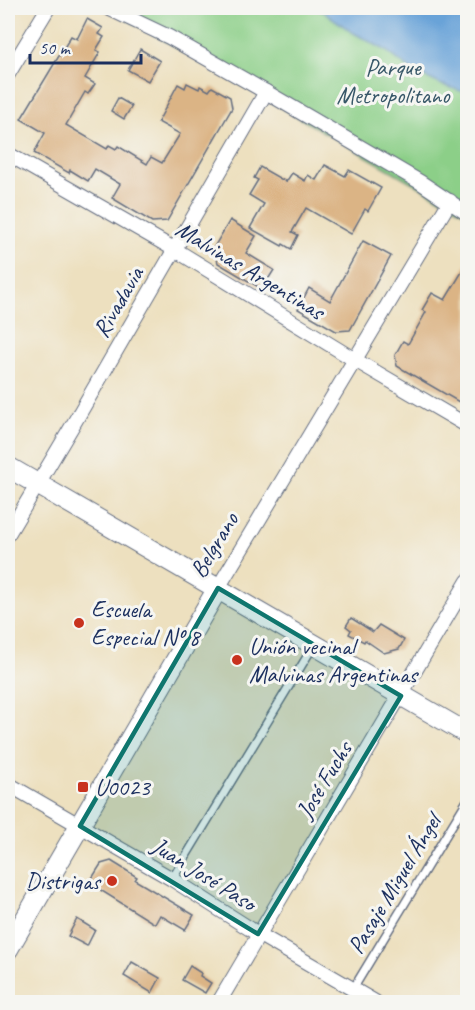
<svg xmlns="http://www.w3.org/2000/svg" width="475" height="1010" font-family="Caveat,sans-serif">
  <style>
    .green { fill: #8ccf88; stroke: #547f73; stroke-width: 1.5 }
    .water { fill: #69a3d8; stroke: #42699b; stroke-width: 1.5 }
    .building { fill: #dbb485 }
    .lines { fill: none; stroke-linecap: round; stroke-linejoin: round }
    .lane-casing { stroke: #646d80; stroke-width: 10 }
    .street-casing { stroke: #646d80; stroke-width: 16 }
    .secondary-casing { stroke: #646d80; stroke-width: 22 }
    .lane { stroke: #fff; stroke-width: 7 }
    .street { stroke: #fff; stroke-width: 14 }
    .secondary { stroke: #fff; stroke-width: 20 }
    .marked { fill: #0f766e; fill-opacity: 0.2; stroke: #0f766e; stroke-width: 4.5; stroke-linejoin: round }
    .poi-dot { fill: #c8321e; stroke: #f6f6f2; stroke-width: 2 }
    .labels { text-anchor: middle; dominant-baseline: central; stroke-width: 6; stroke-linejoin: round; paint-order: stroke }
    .park-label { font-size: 24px; fill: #375768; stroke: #f6f6f2 }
    .street-label { font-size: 24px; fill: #1b2f5e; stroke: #f6f6f2 }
    .poi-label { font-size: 24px; fill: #1b2f5e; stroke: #f6f6f2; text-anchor: start }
  </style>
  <rect width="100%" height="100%" fill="#f6f6f2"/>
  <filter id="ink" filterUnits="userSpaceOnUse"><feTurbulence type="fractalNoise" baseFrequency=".0167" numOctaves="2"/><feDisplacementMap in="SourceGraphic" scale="12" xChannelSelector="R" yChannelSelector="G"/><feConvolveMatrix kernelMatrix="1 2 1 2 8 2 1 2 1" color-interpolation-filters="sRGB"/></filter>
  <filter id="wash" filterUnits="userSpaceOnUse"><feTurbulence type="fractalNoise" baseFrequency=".008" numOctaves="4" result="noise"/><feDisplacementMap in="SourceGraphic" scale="24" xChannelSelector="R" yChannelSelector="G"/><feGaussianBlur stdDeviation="1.35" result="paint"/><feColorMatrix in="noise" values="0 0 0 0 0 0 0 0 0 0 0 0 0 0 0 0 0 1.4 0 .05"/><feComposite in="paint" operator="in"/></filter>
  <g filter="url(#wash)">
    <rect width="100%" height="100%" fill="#ede0bf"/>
    <path class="green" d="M108 8H467V214Z"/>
    <path class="water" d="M311 8H467V93L440 84 413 71 385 50 352 32 324 12Z"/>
    <g id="blocks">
      <g class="building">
        <path d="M87 19 103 28 99 34 104 37 96 50 100 52 85 78 95 84 88 94 85 92 66 125 107 149 109 145 116 149 118 146 147 164 151 157 162 163 180 134 158 122 178 84 185 88 187 83 199 89 200 86 209 91 212 87 230 97 232 108 167 221 152 222 112 198 120 184 95 169 88 181 70 170 69 173 34 153 45 133 21 119 71 36 77 39Z"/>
        <path d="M140 49 160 61 148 81 128 70Z"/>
        <path d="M118 98 132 106 124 119 111 111Z"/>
        <path d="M325 165 345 176 349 170 381 188 368 211 365 209 351 234 306 208 292 232 298 235 291 249 283 244 282 246 250 228 264 204 249 195 258 180 254 178 260 167 286 182 292 173 305 181 308 175 316 180Z"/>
        <path d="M230 220 256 236 246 253 274 270 262 289 218 263 214 247Z"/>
        <path d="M363 241 391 256 350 330 336 331 298 309 309 288 330 301Z"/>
        <path d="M468 262V387L459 402 397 366 395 355 403 341 408 344 426 312 422 310 432 293 445 300Z"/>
        <path d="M351 618 373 632 379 625 404 640 399 649 384 653 365 640 364 642 349 634 351 630 346 626Z"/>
        <path d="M111 861 137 877 135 880 194 915 185 930 160 915 155 924 89 883 101 864Z"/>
        <path d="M77 919 95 930 87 946 68 936Z"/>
        <path d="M132 962 160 978 152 993 124 976Z"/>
        <path d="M190 966 201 973 200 976 211 983 205 993 182 980Z"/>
      </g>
    </g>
  </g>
  <g filter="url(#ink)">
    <use href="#blocks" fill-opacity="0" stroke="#646d80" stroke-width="1.5"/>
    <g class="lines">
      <g class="lane-casing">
        <g id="lane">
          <path d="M172 879 314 645"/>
          <path d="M353 989 468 799"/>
        </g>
      </g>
      <g class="street-casing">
        <g id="street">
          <path d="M108 8 169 37 266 92 420 182 468 214"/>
          <path d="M8 74 48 8"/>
          <path d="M8 154 174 249 355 360 468 426"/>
          <path d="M8 534 74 423 266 92"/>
          <path d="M218 588 450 201"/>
          <path d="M8 784 172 879 258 934 375 1002"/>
          <path d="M219 1002 468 581"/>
        </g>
      </g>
      <g class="secondary-casing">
        <g id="secondary">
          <path d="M8 467 468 734"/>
          <path d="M8 949 218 588"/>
        </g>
      </g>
      <use href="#lane" class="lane"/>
      <use href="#street" class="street"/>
      <use href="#secondary" class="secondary"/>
    </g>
  </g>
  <path class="marked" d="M218 588 401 696 258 934 80 826Z"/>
  <g class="poi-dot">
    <circle cx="79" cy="623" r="6"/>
    <circle cx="237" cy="660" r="6"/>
    <rect x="77" y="781" width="12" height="12" rx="3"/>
    <circle cx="112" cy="881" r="6"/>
  </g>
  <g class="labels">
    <g class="park-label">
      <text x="393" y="67">Parque<tspan x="393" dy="28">Metropolitano</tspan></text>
    </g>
    <g class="street-label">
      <text transform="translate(250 270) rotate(31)">Malvinas Argentinas</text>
      <text transform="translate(118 302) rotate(-60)">Rivadavia</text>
      <text transform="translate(214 545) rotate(-59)">Belgrano</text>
      <text transform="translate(324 780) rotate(-59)">José Fuchs</text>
      <text transform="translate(204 874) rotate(32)">Juan José Paso</text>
      <text transform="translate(394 884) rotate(-59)">Pasaje Miguel Ángel</text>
    </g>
    <g class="poi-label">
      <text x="91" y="609">Escuela<tspan x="91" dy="28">Especial Nº 8</tspan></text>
      <text x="249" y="646">Unión vecinal<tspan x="249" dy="28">Malvinas Argentinas</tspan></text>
      <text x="95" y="787">U0023</text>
      <text x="100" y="881" text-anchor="end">Distrigas</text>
    </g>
  </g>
  <rect width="475" height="1010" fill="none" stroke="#f6f6f2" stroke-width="30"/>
  <path d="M30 54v9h111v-9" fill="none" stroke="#1b2f5e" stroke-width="3"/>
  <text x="39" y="54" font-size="18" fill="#1b2f5e" stroke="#f6f6f2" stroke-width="4.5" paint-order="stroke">50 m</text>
</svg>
